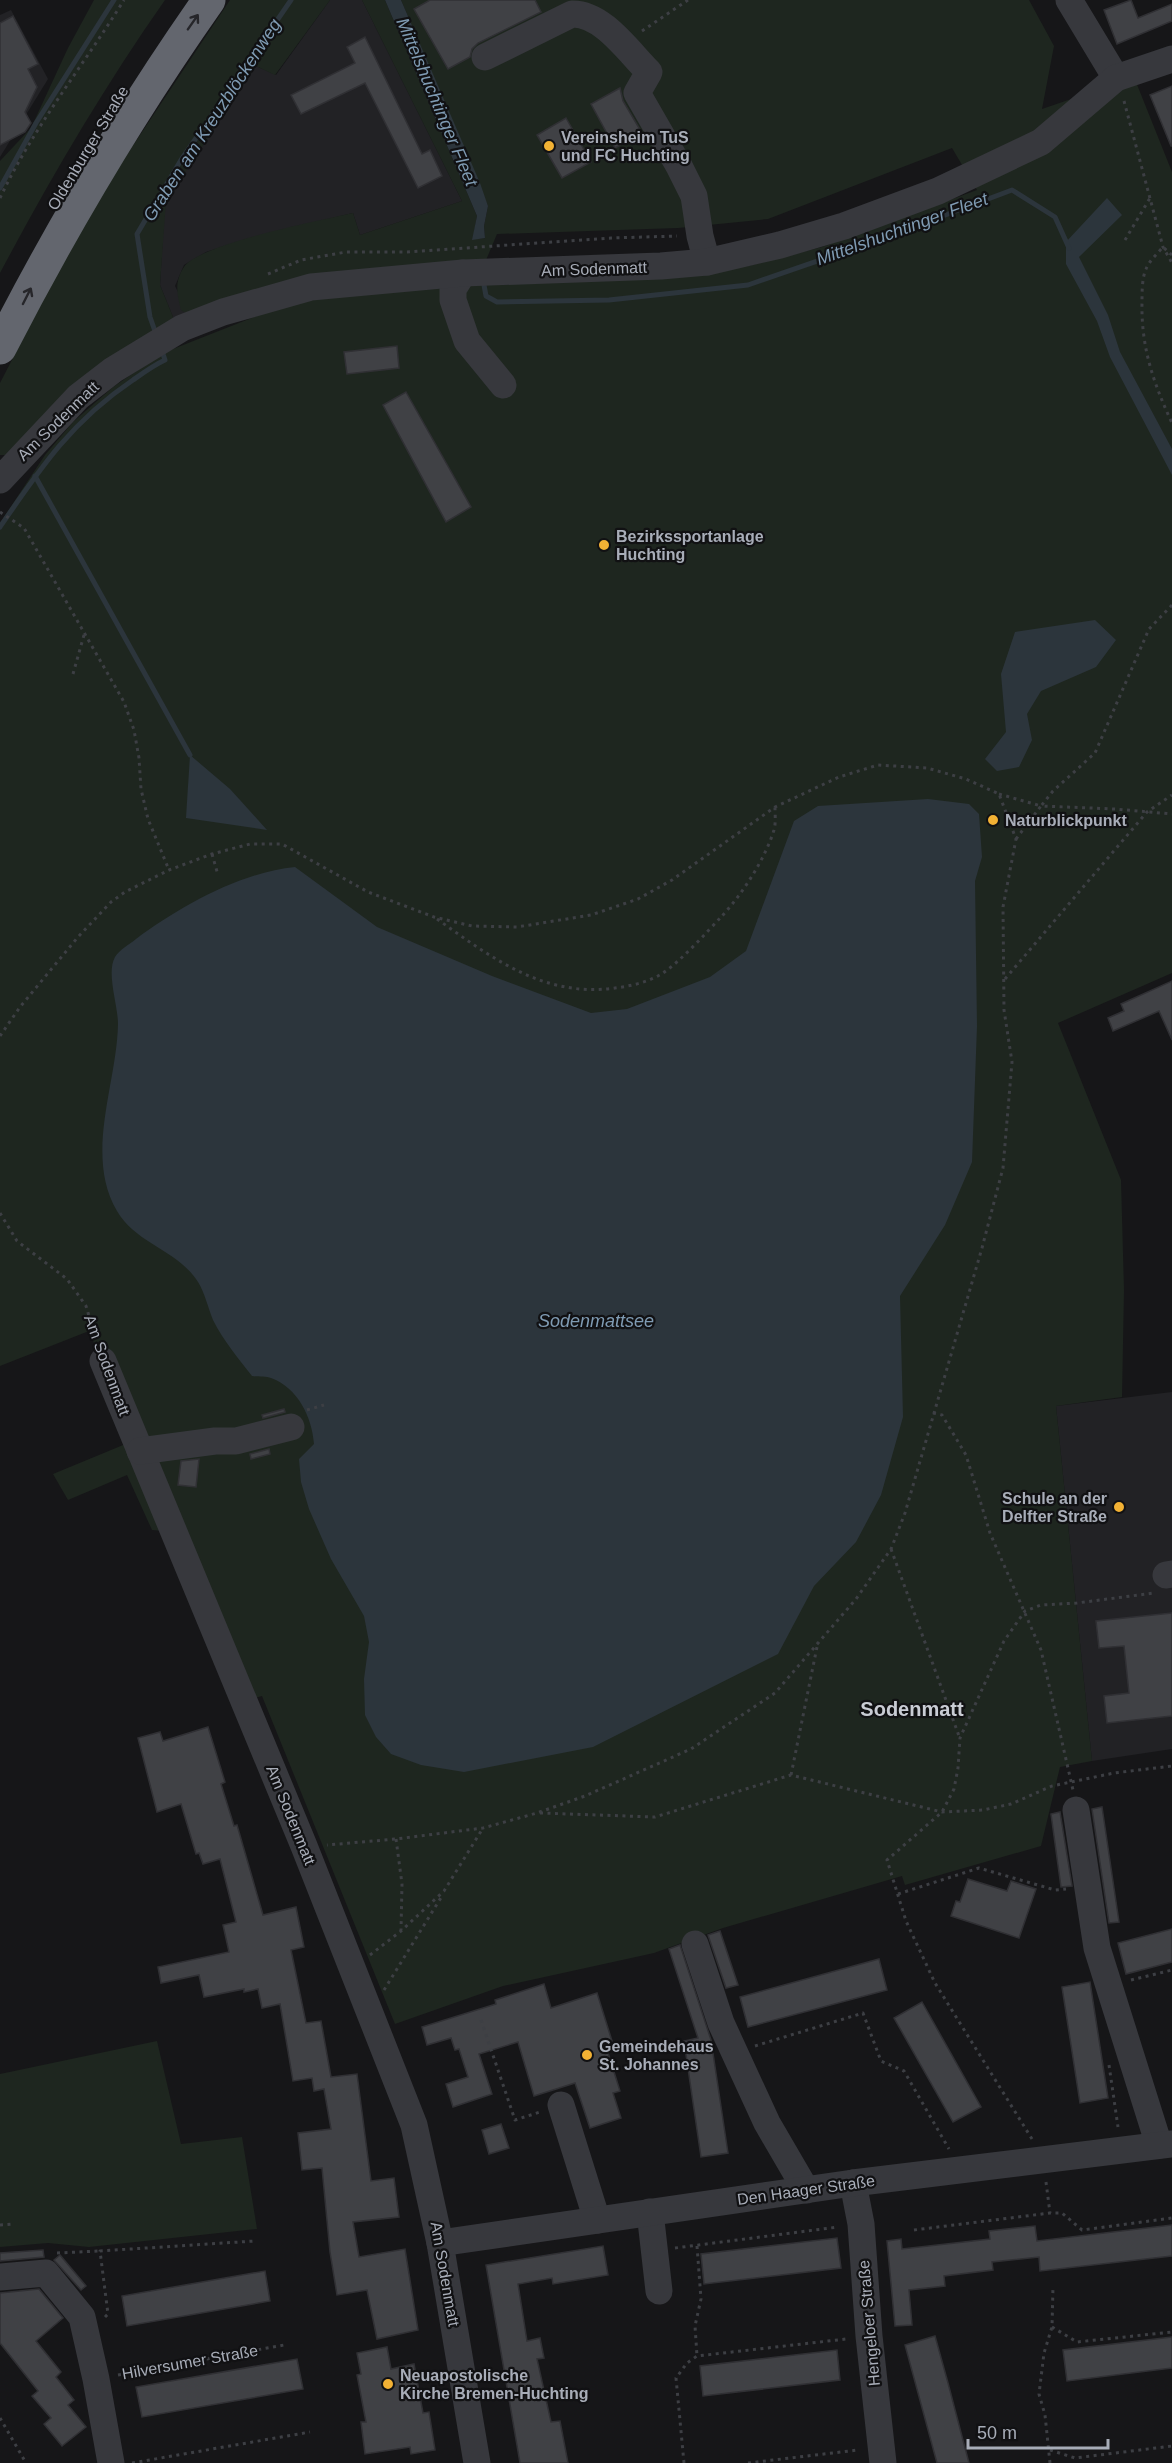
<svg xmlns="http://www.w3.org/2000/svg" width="1172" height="2463" font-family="Helvetica,sans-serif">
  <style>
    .built { fill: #222225 }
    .green { fill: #1e261f }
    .water { fill: #2c353c }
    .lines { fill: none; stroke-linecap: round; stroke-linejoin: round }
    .stream { stroke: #2c353c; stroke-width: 5 }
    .building { fill: #404145; stroke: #303034; stroke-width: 1.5 }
    .path { stroke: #3d3f44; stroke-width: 3; stroke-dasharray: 3 4.5; stroke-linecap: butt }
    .minor { stroke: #37383d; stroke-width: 27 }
    .highway { stroke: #63666e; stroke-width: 33 }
    .oneway { stroke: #26262a }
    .poi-dot { fill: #f2b134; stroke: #111113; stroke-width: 2 }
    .labels { text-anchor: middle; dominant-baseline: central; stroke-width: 4.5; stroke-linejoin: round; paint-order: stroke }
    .poi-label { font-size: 16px; font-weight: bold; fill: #a8adb8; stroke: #111113; text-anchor: start }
    .street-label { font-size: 16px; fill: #a8adb8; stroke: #111113 }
    .water-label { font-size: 18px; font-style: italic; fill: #7f9bb3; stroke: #111113 }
    .quarter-label { font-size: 20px; font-weight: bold; fill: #c9ccd4; stroke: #111113 }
  </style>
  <rect width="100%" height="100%" fill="#161618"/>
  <g class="built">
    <path d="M330 0H362L462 201 360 235 353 213 250 238 206 252 184 265 175 286 190 316 175 322 160 285 165 201 256 66 276 75Z"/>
    <path d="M11 10 48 79 0 157V15Z"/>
    <path d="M1172 1392V1749L1092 1761 1056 1406Z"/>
  </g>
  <g class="green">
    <path d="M94 0H165C104 87 50 179 0 273V161L31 128 68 48Z"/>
    <path d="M230 0H330L275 75 256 66 166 201 160 285 175 322 5 455H0V383L88 213Z"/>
    <path d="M362 0H385L477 216 473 239 485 238 484 226 488 206 401 0H1029L1054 46 1042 109 1112 85 1136 82 1172 172V973L1058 1023 1121 1180 1124 1290 1122 1397 1056 1406 1092 1761 1060 1767 1041 1846 905 1885 902 1876 723 1928 654 1953 503 1986 395 2024 262 1696 235 1704 164 1531 152 1530 127 1475 68 1500 53 1474 128 1443 114 1391 89 1331 0 1366V523L45 455 73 422 113 387 163 353 282 306 351 293 748 266 822 247 977 190 952 148 768 219 678 228 497 234 484 265 190 316 181 310C177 294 174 282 184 267 199 244 322 220 353 213L360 235 462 201Z"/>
    <path d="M157 2041 181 2144 242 2137 257 2229 89 2247 48 2243 0 2247V2074Z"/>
  </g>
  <g class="water">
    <path d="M385 0H401L480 183 488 206 484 226 485 238 472 240 477 216Z"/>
    <path d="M1107 198 1122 215 1079 257 1108 315 1120 352 1172 449V475L1110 357 1097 321 1066 264V242Z"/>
    <path d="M1095 620 1116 640 1096 667 1041 691 1027 714 1032 740 1019 767 997 771 985 759 1006 732 1001 674 1015 632Z"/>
    <path d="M190 755 230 789 267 830 186 818Z"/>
    <path d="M928 799 969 804 979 814 982 857 975 881 977 1026 972 1162 945 1225 900 1296 903 1417 881 1495 856 1542 814 1586 778 1654 593 1747 464 1772 421 1765 391 1754 376 1737 365 1715 364 1679 369 1642 364 1616 331 1559 309 1509 301 1482 299 1459 314 1444C312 1417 298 1388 271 1378 266 1376 258 1377 252 1376 238 1358 223 1340 213 1320 208 1308 205 1293 198 1282 178 1250 136 1244 117 1211 84 1155 117 1084 118 1024 118 1005 106 973 115 957 119 950 130 944 136 939 179 907 241 872 295 867L377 927 492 976 591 1013 627 1009 710 977 746 951 794 821 818 806Z"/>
  </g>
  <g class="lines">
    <g class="stream">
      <path d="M0 188 36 123 114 0"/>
      <path d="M484 285 486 296 497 302 609 300 748 285 884 238 1012 190 1055 217 1069 248"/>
      <path d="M156 334 150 317 137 234 181 160 291 0"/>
      <path d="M35 476 190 755"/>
      <path d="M0 527C41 467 72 421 133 380 143 373 154 365 165 360L162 351"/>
    </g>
  </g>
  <g class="building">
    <path d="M430 0H535L541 12 478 43 472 49 470 57 448 69 414 9Z"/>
    <path d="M1131 0 1138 18 1172 4V21L1117 44 1104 10Z"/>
    <path d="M13 16 38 64 28 69 37 87 25 112 31 123 25 132 0 145V23Z"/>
    <path d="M365 37 422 154 430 150 442 176 418 188 365 83 301 114 291 95 355 63 347 47Z"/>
    <path d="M1172 86V146H1171L1150 95Z"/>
    <path d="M620 88 623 101 642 133 615 148 591 104Z"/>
    <path d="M566 118 591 162 562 178 537 135Z"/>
    <path d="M397 346 399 368 347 374 344 352Z"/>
    <path d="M406 392 471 507 446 522 383 405Z"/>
    <path d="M1172 981V1040L1159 1011 1113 1031 1108 1018 1124 1011 1121 1004Z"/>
    <path d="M284 1409 285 1412 263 1418 262 1415Z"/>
    <path d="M269 1449 270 1454 251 1459 250 1454Z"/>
    <path d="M199 1459 196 1487 178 1485 181 1461Z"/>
    <path d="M1172 1613V1716L1107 1723 1104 1696 1129 1693 1124 1646 1099 1648 1096 1621Z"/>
    <path d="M208 1727 225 1782 221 1784 234 1826 237 1825 263 1915 296 1907 304 1947 291 1950 306 2023 321 2021 331 2077 357 2074 371 2181 394 2178 399 2217 353 2222 359 2257 405 2249 418 2330 377 2339 367 2290 337 2295 330 2252 322 2168 302 2170 298 2133 331 2129 324 2089 314 2091 312 2078 293 2081 280 2004 262 2008 258 1989 244 1992V1989L204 1997 199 1975 161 1983 158 1967 229 1952 223 1925 236 1922 220 1859 203 1864 199 1853 196 1854 181 1804 157 1812 138 1738 160 1732 163 1741Z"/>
    <path d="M1102 1807 1119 1922 1109 1923 1092 1809Z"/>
    <path d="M1060 1812 1072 1886 1061 1887 1051 1814Z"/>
    <path d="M968 1879 1007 1891 1011 1881 1036 1889 1019 1938 951 1916 956 1901 960 1902Z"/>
    <path d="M1172 1929V1962L1126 1974 1118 1943Z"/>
    <path d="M720 1931 738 1985 726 1988 708 1935Z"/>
    <path d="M680 1945 711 2040 728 2153 701 2157 684 2041 698 2038 669 1949Z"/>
    <path d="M879 1959 887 1990 748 2027 740 1997Z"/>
    <path d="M1090 1982 1108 2098 1080 2103 1062 1987Z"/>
    <path d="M544 1984 551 2008 597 1993 612 2041 605 2043 620 2091 613 2093 621 2118 590 2128 575 2083 534 2096 518 2042 479 2054 492 2094 453 2107 446 2084 468 2077 459 2049 455 2050 451 2038 427 2045 422 2027 496 2004 495 2000Z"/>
    <path d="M922 2002 981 2107 953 2122 894 2018Z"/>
    <path d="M501 2124 509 2148 489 2154 482 2130Z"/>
    <path d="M1172 2225V2256L1040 2271 1039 2257 992 2262 993 2270 944 2276 945 2286 909 2290 912 2325 895 2326 887 2241 901 2239 902 2249 990 2239 989 2231 1035 2226 1037 2241Z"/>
    <path d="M837 2238 841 2268 704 2284 701 2254Z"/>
    <path d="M603 2246 608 2275 553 2284 552 2278 518 2284 527 2341 540 2338 544 2358 537 2359 551 2422 560 2421 568 2463H520L486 2265Z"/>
    <path d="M43 2250 44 2257 0 2261V2253Z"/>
    <path d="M60 2255 86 2286 81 2290 54 2260Z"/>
    <path d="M265 2271 270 2301 127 2326 122 2296Z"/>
    <path d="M39 2289 63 2318 36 2341 61 2372 56 2377 74 2400 68 2405 86 2427 62 2446 44 2424 51 2418 32 2396 38 2391 0 2343V2293Z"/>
    <path d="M935 2336 948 2383 969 2463H937L905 2345Z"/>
    <path d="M1172 2337V2368L1067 2381 1063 2350Z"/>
    <path d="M387 2347 391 2369 414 2364 423 2413 429 2412 435 2450 411 2454 410 2447 365 2454 361 2422H366L357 2375 361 2374 357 2353Z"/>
    <path d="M837 2350 840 2380 703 2396 700 2366Z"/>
    <path d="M297 2359 303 2389 142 2417 136 2387Z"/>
  </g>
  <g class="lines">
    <g class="path">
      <path d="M642 31 688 0"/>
      <path d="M1124 101 1163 247 1172 263"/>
      <path d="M0 198C33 128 83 66 124 0"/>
      <path d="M1125 240 1150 198"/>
      <path d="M1172 255 1163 247C1158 253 1149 261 1146 269 1142 278 1142 292 1142 302 1141 347 1153 382 1172 423"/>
      <path d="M268 274 301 260 346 252H407L611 238 677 236"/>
      <path d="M0 512 24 528 124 702 134 730 139 758 141 789 148 819 169 870"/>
      <path d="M73 674 84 635"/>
      <path d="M999 794 1041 806 1053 791 1095 753 1149 629 1172 605"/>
      <path d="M1016 839 1041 806 1115 809 1172 814"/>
      <path d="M212 854 218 875"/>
      <path d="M437 919C492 958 544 998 615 988 631 986 649 982 663 973 682 960 706 933 722 916 743 893 765 859 774 830 776 823 775 814 775 807"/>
      <path d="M1005 979 1147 812 1172 795"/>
      <path d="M0 1036 20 1007 78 937 111 902 125 892 169 870 212 854 250 844H282L368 892 434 917 472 926 517 927 591 915 638 899 672 880 775 807 839 777 878 765 927 768 966 779 999 794 1016 839 1003 907 1004 1010 1012 1062 1003 1168 982 1248 905 1513 891 1549 856 1599 775 1693 691 1749 585 1796 537 1813 483 1828 396 1839 327 1845"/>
      <path d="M0 1213 17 1241 67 1279 86 1306 96 1339"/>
      <path d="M307 1410 324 1405"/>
      <path d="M933 1413 942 1415 966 1455 990 1533 1041 1650 1073 1790"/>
      <path d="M891 1549 959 1736"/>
      <path d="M791 1775 818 1642"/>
      <path d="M540 1813 655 1817 791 1775 942 1812 983 1810 1011 1804 1052 1786 1114 1773 1172 1766"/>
      <path d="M396 1839 402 1884 401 1930"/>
      <path d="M898 1894 979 1868 1055 1890 1066 1889"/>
      <path d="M370 1955 401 1931 444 1891 483 1828"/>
      <path d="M1131 1980 1172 1970"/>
      <path d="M384 1990 442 1896"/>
      <path d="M481 2020 515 2120 540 2112"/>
      <path d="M755 2046 863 2013 881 2061 904 2071 949 2149"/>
      <path d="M1109 2065 1118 2127"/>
      <path d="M1032 2139 935 1983 906 1921 887 1860 942 1812 954 1789 958 1768 960 1738 1004 1641 1025 1611 1041 1605 1077 1603 1154 1593"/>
      <path d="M1046 2182 1050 2213"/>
      <path d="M0 2225 14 2224"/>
      <path d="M914 2230 1050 2213H1062L1082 2230 1172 2218"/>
      <path d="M697 2246 701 2299 695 2326 697 2356"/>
      <path d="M675 2248 838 2227"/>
      <path d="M57 2253 100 2251"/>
      <path d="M105 2317 108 2314 100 2251 255 2241"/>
      <path d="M1052 2327 1077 2342 1172 2332"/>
      <path d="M118 2375 284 2345"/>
      <path d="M0 2418 26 2463"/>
      <path d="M1050 2450 1075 2458 1172 2446"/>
      <path d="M132 2463 310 2432"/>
      <path d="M684 2463 676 2378 687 2363 697 2356 846 2339"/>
      <path d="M748 2463 858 2450"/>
      <path d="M1050 2463 1045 2415 1039 2394 1044 2353 1052 2327 1053 2287"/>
    </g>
    <g class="minor">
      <path d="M1069 0 1116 78"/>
      <path d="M485 57 572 14C602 13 628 51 649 72L637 93 679 166 694 196 700 236 707 262"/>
      <path d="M463 273 453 289V300L467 341 503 385"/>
      <path d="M0 480 78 397 113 370 182 328 223 312 311 287 463 273 661 266 707 262 780 245 844 226 938 191 1041 142 1116 78 1172 59"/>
      <path d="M103 1361 304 1846 414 2125 440 2243 477 2463"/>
      <path d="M140 1451 215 1441H236L291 1427"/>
      <path d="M1166 1575 1172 1574"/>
      <path d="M1076 1810 1097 1948 1159 2145"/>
      <path d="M695 1944 721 2023 767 2123 806 2190"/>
      <path d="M561 2105 597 2220"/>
      <path d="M853 2183 861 2224 869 2336 883 2463"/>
      <path d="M650 2212 659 2291"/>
      <path d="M440 2243 853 2183 1172 2144"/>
      <path d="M0 2277 46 2273 82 2317 96 2379 111 2463"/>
    </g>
    <path class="highway" d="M0 348C62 227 131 111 209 0"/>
  </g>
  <defs><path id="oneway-shaft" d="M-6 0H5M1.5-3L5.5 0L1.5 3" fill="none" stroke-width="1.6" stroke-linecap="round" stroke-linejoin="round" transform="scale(1.5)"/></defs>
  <g class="oneway">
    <use href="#oneway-shaft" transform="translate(193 22) rotate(-55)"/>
    <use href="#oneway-shaft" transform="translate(27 296) rotate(-63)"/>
  </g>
  <g class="poi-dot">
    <circle cx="549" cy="146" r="6"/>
    <circle cx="604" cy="545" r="6"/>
    <circle cx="993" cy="820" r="6"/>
    <circle cx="1119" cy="1507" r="6"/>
    <circle cx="587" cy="2055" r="6"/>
    <circle cx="388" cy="2384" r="6"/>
  </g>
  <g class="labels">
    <g class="poi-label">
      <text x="561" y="137">Vereinsheim TuS<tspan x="561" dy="18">und FC Huchting</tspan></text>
      <text x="616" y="536">Bezirkssportanlage<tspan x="616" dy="18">Huchting</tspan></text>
      <text x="1005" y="820">Naturblickpunkt</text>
      <text x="1107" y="1498" text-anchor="end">Schule an der<tspan x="1107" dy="18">Delfter Straße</tspan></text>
      <text x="599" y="2046">Gemeindehaus<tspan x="599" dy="18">St. Johannes</tspan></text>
      <text x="400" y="2375">Neuapostolische<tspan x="400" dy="18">Kirche Bremen-Huchting</tspan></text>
    </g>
    <g class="street-label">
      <text transform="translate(88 148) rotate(-59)">Oldenburger Straße</text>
      <text transform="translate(594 269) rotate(-2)">Am Sodenmatt</text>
      <text transform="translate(58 421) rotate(-44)">Am Sodenmatt</text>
      <text transform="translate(107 1365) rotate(70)">Am Sodenmatt</text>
      <text transform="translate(291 1815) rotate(68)">Am Sodenmatt</text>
      <text transform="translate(806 2190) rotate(-8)">Den Haager Straße</text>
      <text transform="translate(445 2274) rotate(80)">Am Sodenmatt</text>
      <text transform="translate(869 2323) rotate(-95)">Hengeloer Straße</text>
      <text transform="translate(190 2362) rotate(-10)">Hilversumer Straße</text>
    </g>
    <g class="water-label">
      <text transform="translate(437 102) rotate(67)">Mittelshuchtinger Fleet</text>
      <text transform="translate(212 120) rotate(-57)">Graben am Kreuzblöckenweg</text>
      <text transform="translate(902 229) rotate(-20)">Mittelshuchtinger Fleet</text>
      <text x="596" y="1321">Sodenmattsee</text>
    </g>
    <g class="quarter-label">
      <text x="912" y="1709">Sodenmatt</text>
    </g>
  </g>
  <path d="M968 2439v9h140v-9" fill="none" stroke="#a8adb8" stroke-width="3"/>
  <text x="977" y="2439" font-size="18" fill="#a8adb8" stroke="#111113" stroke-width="4.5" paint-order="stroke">50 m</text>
</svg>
